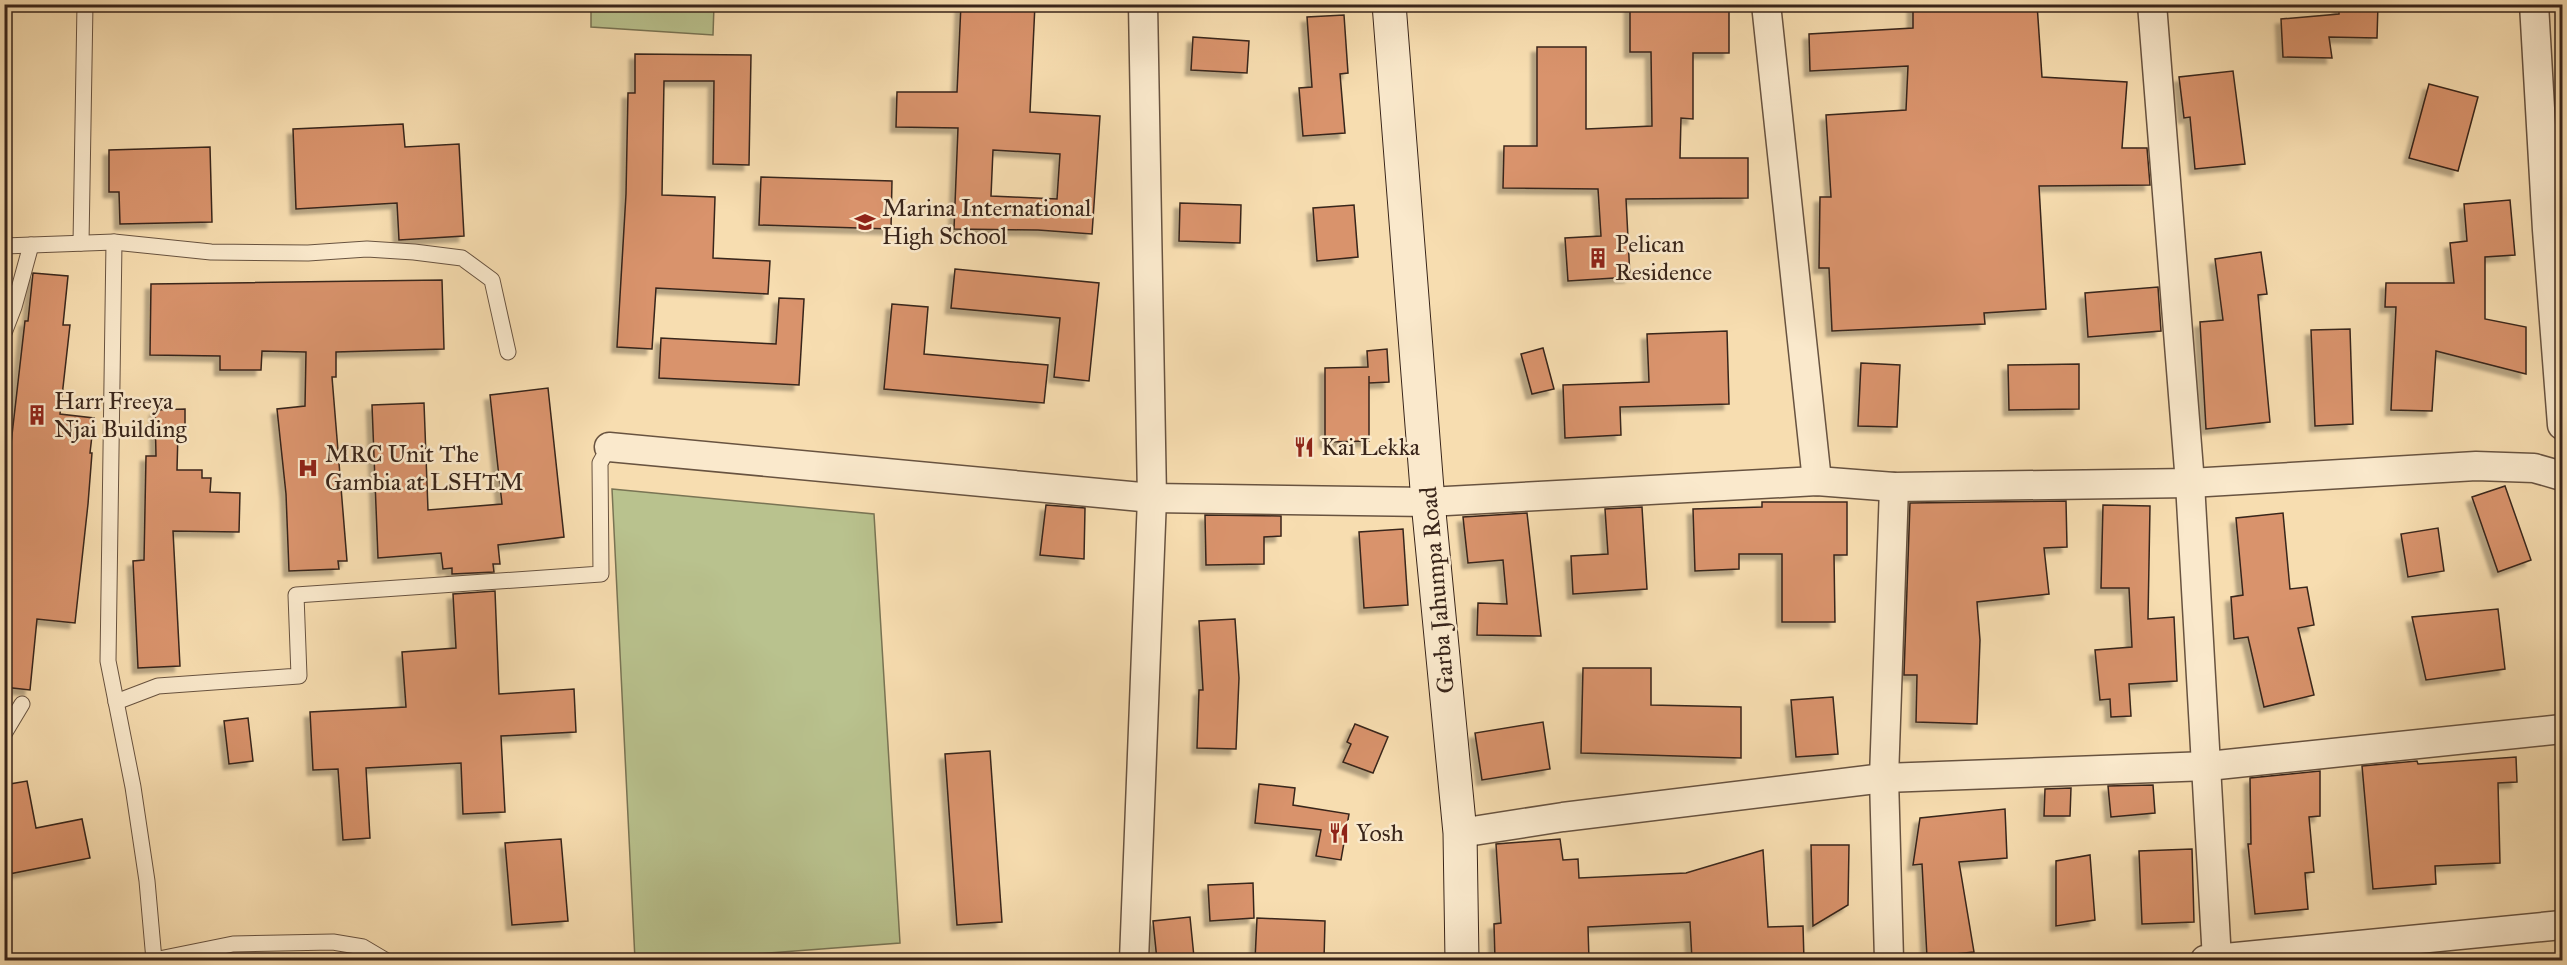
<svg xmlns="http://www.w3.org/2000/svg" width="2567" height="965" font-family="'IM FELL Great Primer',serif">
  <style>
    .green { fill: #b9c28e; stroke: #797454; stroke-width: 1.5 }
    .building { fill: #d9936c; stroke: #39251a; stroke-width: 1.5; fill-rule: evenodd; filter: url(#shadow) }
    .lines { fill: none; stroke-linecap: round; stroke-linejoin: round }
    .lane-casing { stroke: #685340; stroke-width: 17 }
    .street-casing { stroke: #685340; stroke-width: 31 }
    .secondary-casing { stroke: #39251a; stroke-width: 35 }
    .lane { stroke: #fae9cc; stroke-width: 15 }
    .street { stroke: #fae9cc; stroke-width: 28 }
    .secondary { stroke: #fae9cc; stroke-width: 33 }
    .labels { text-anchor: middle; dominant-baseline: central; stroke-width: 5; stroke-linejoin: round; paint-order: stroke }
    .poi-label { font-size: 24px; fill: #39251a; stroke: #fae9cc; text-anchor: start }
    .street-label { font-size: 24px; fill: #39251a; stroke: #fae9cc }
  </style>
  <defs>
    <filter id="shadow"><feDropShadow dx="-5.5" dy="5.5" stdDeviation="1.5" flood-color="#0004"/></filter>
  </defs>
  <rect width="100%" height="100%" fill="#f7ddb0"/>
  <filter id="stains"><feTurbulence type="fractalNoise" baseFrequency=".00333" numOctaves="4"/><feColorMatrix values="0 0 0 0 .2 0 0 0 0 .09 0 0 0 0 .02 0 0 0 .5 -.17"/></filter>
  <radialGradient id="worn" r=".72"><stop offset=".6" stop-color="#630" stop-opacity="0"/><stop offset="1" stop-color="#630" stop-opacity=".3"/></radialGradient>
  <g class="green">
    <path d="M591 5H714L713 35 591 27Z"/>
    <path d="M612 489 874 514 900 943 677 960H635Z"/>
  </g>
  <g class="building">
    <path d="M961 4H1035L1030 112 1100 116 1092 234 1038 230 954 229 958 128 896 127 897 92H957ZM993 150 1060 154 1057 199 991 196Z"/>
    <path d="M1630 4H1729V53H1693V119L1681 118 1680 158H1748V198L1626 199 1630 277 1568 281 1565 238 1601 236 1598 189 1503 188 1504 146H1537V47H1586V129L1652 126 1651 52H1630Z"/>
    <path d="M1913 4H2037L2042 77 2127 82 2122 148H2147L2150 185 2039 186 2046 309 1984 313 1985 324 1832 331 1829 268H1819L1820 197H1831L1826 115 1906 110 1908 66 1810 71 1809 34 1913 28Z"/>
    <path d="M2339 4H2378L2377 38 2329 37 2332 58 2283 57 2281 19 2339 14Z"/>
    <path d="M1344 15 1348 73 1340 74 1345 133 1303 136 1299 88 1312 87 1307 17Z"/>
    <path d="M1193 37 1249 41 1247 73 1191 70Z"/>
    <path d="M635 54 751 55 749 165 713 164 714 81H664L662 195 715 197 713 258 770 261 768 294 656 288 652 349 617 347 626 194 628 93H635Z"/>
    <path d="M2233 71 2245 164 2195 169 2190 117 2184 118 2179 77Z"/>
    <path d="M2429 84 2478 97 2458 171 2409 158Z"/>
    <path d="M403 124 405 147 459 144 464 236 399 240 397 203 296 209 293 129Z"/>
    <path d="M210 147 212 222 120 224 119 192H109V150Z"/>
    <path d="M761 177 892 181 891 229 759 225Z"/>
    <path d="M2510 200 2515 255 2485 257V319L2526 327V374L2436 351 2432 411 2391 410 2396 307H2385L2386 283H2454L2450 243 2467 241 2464 204Z"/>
    <path d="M1180 203 1241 205 1240 243 1179 241Z"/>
    <path d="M1354 205 1358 257 1317 261 1313 208Z"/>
    <path d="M2261 252 2267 294 2258 295 2270 422 2206 429 2200 322 2223 320 2215 259Z"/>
    <path d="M955 269 1099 283 1089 381 1054 377 1060 318 951 308Z"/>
    <path d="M33 273 68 276 63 325H70L60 414 94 418 90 453H92L88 504 75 623 37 619 30 690 4 687V505L25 321H28Z"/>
    <path d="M442 280 444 349 336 352V377H332L347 561H338L339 569 289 571 286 494 277 409 305 406 306 352 262 351 261 370H220V356L150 355 151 284Z"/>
    <path d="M2158 287 2161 331 2088 337 2085 293Z"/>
    <path d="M779 298 804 299 799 385 659 378 661 338 776 344Z"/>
    <path d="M892 304 928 307 924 354 1048 365 1044 403 884 389Z"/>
    <path d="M2350 329 2353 424 2315 426 2311 330Z"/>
    <path d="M1727 331 1729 404 1620 407 1621 435 1565 438 1563 385 1649 382 1647 334Z"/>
    <path d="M1543 348 1554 389 1532 394 1521 354Z"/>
    <path d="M1387 349 1389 382 1369 383V376V441L1325 442V368L1368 367 1367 351Z"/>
    <path d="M1861 363 1900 365 1897 427 1858 426Z"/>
    <path d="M2079 364V409L2009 410 2008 365Z"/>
    <path d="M548 388 564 537 498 545 500 564H493L494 572 452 574V568L443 569 441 553 378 558 372 405 424 403 428 510 502 504 490 395Z"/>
    <path d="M185 409V431L178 432 177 470H202V478H211L210 492 240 493 239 532 173 531 180 666 138 668 133 561 144 560 146 456H156L155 410Z"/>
    <path d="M2505 486 2531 560 2498 572 2472 497Z"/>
    <path d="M2066 501 2067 547 2044 548 2049 594 1977 602 1980 640 1977 724 1916 722 1917 675H1904L1910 503Z"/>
    <path d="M1762 502H1847V555H1834L1835 622H1782V554H1739V569L1695 571 1693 509 1762 507Z"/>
    <path d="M1046 505 1085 508 1084 559 1040 555Z"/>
    <path d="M2103 505 2150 506 2148 619 2174 617 2177 681 2129 684 2131 716 2111 717 2110 699 2100 700 2095 650 2132 647 2129 588H2101Z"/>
    <path d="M1642 507 1647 589 1573 594 1571 556 1608 554 1605 509Z"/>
    <path d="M1527 513 1541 636 1477 635 1478 603 1507 604 1503 560 1468 563 1463 517Z"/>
    <path d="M2283 513 2290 589 2307 587 2314 625 2298 628 2314 695 2264 707 2248 637 2234 639 2231 597 2243 595 2236 518Z"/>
    <path d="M1205 515 1281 516V536L1264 537V564L1206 565Z"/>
    <path d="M2438 528 2444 571 2408 577 2401 534Z"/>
    <path d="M1403 529 1408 605 1364 608 1359 532Z"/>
    <path d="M495 591 499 694 574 689 576 732 501 736 505 812 463 814 461 763 366 768 370 838 343 840 338 769 313 770 310 712 406 707 402 652 456 648 453 594Z"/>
    <path d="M2498 609 2505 669 2426 680 2412 617Z"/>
    <path d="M1235 619 1239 678 1236 749 1197 748 1199 690H1203L1199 621Z"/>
    <path d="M1583 668H1651V705L1741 707V758L1581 753Z"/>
    <path d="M1833 697 1838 754 1796 757 1791 700Z"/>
    <path d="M248 718 253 761 229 764 224 721Z"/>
    <path d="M1543 722 1550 769 1482 780 1475 733Z"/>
    <path d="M1355 724 1388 737 1373 773 1343 762 1351 744 1347 742Z"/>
    <path d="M990 751 1002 922 957 925 945 754Z"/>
    <path d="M2516 757 2517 782 2498 783 2500 863 2435 866 2436 884 2373 889 2362 766 2417 761 2418 764Z"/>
    <path d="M2320 771V816L2309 817 2314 872 2305 873 2308 909 2255 914 2248 844H2251L2250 778Z"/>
    <path d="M27 781 36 828 82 819 90 858 4 875V785Z"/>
    <path d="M1259 784 1295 788 1293 805 1349 814 1341 860 1316 856 1321 830 1255 823Z"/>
    <path d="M2153 785 2155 813 2111 817 2108 786Z"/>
    <path d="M2071 788 2070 816H2044L2045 789Z"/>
    <path d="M2005 809 2007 858 1959 862 1974 952 1927 957 1922 864 1913 865 1920 818Z"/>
    <path d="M561 839 568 921 512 925 505 843Z"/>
    <path d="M1560 839 1563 860 1578 859 1579 878 1686 873 1763 850 1768 927 1803 926 1804 960H1692L1690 922 1588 927 1589 960H1495L1494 924 1501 923 1496 844Z"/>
    <path d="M1811 845H1849L1848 905 1813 926Z"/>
    <path d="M2192 849 2194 922 2142 924 2139 851Z"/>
    <path d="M2090 855 2095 920 2056 926V861Z"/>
    <path d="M1253 883 1254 918 1210 921 1208 885Z"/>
    <path d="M1190 917 1194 957 1157 960 1153 921Z"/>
    <path d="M1257 918 1325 921 1324 960H1255Z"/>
  </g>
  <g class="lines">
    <g class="lane-casing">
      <g id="lane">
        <path d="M114 242 108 661 133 787 147 881 154 960"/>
        <path d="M81 243 85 4"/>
        <path d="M4 246 114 242 211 252 308 253 367 249 414 252 462 258 492 280 508 352"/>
        <path d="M4 333 14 307 31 245"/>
        <path d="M116 702 158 686 299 676 296 595 601 574 600 463 609 447"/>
        <path d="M4 734 22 704"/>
        <path d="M154 960 233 944 333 942 363 947 385 960"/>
      </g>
    </g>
    <g class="street-casing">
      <g id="street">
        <path d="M1766 4 1817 481"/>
        <path d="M2152 4 2190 483 2217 960"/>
        <path d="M2534 4 2547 230 2562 425"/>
        <path d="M609 447 1152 498 1428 502 1817 481 1894 487 2190 483 2476 466 2534 468 2562 476"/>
        <path d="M1460 833 1563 817 1884 778 2208 766 2562 729"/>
        <path d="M1134 960 1152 498 1143 4"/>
        <path d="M1889 960 1884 778 1894 487"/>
        <path d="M2205 960 2562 925"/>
      </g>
    </g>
    <g class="secondary-casing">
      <path id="secondary" d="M1389 4 1428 502 1460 833 1462 960"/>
    </g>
    <use href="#lane" class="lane"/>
    <use href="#street" class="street"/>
    <use href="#secondary" class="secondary"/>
  </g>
  <defs>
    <g id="school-bare" transform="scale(1.62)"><path d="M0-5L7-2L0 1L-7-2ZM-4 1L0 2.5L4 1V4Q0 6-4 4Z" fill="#8f2418" stroke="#fae9cc" stroke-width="2.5" paint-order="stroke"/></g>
    <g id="building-bare" transform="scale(1.62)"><path d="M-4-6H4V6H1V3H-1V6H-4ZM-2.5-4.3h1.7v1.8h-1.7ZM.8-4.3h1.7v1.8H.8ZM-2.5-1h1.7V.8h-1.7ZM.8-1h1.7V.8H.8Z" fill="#8f2418" stroke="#fae9cc" stroke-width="2.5" paint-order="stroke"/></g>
    <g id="restaurant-bare" transform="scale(1.62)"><path d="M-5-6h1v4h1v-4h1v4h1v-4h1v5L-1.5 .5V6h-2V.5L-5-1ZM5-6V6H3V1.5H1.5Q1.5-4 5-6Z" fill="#8f2418" stroke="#fae9cc" stroke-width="2.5" paint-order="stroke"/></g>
    <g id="hospital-bare" transform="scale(1.62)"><path d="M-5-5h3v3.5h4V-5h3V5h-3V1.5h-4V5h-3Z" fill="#8f2418" stroke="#fae9cc" stroke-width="2.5" paint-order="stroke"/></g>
  </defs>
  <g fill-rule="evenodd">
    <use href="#school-bare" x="865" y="222"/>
    <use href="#building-bare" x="1598" y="258"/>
    <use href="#building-bare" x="37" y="415"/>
    <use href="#restaurant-bare" x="1304" y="447"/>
    <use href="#hospital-bare" x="308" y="468"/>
    <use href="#restaurant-bare" x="1339" y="833"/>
  </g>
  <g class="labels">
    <g class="poi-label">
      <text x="882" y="208">Marina International<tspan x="882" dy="28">High School</tspan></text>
      <text x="1615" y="244">Pelican<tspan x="1615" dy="28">Residence</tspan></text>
      <text x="54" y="401">Harr Freeya<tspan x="54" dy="28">Njai Building</tspan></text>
      <text x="1321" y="447">Kai Lekka</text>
      <text x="325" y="454">MRC Unit The<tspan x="325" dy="28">Gambia at LSHTM</tspan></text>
      <text x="1356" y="833">Yosh</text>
    </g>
    <g class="street-label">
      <text transform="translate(1437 590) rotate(-95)">Garba Jahumpa Road</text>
    </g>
  </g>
  <rect width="2567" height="965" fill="none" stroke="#f7ddb0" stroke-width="24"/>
  <rect x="6" y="6" width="2555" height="953" fill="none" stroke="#39251a" stroke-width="3"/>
  <rect x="12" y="12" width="2543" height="941" fill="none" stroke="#39251a" stroke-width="1.5"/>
  <rect width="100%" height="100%" filter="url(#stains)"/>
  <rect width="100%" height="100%" fill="url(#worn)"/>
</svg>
